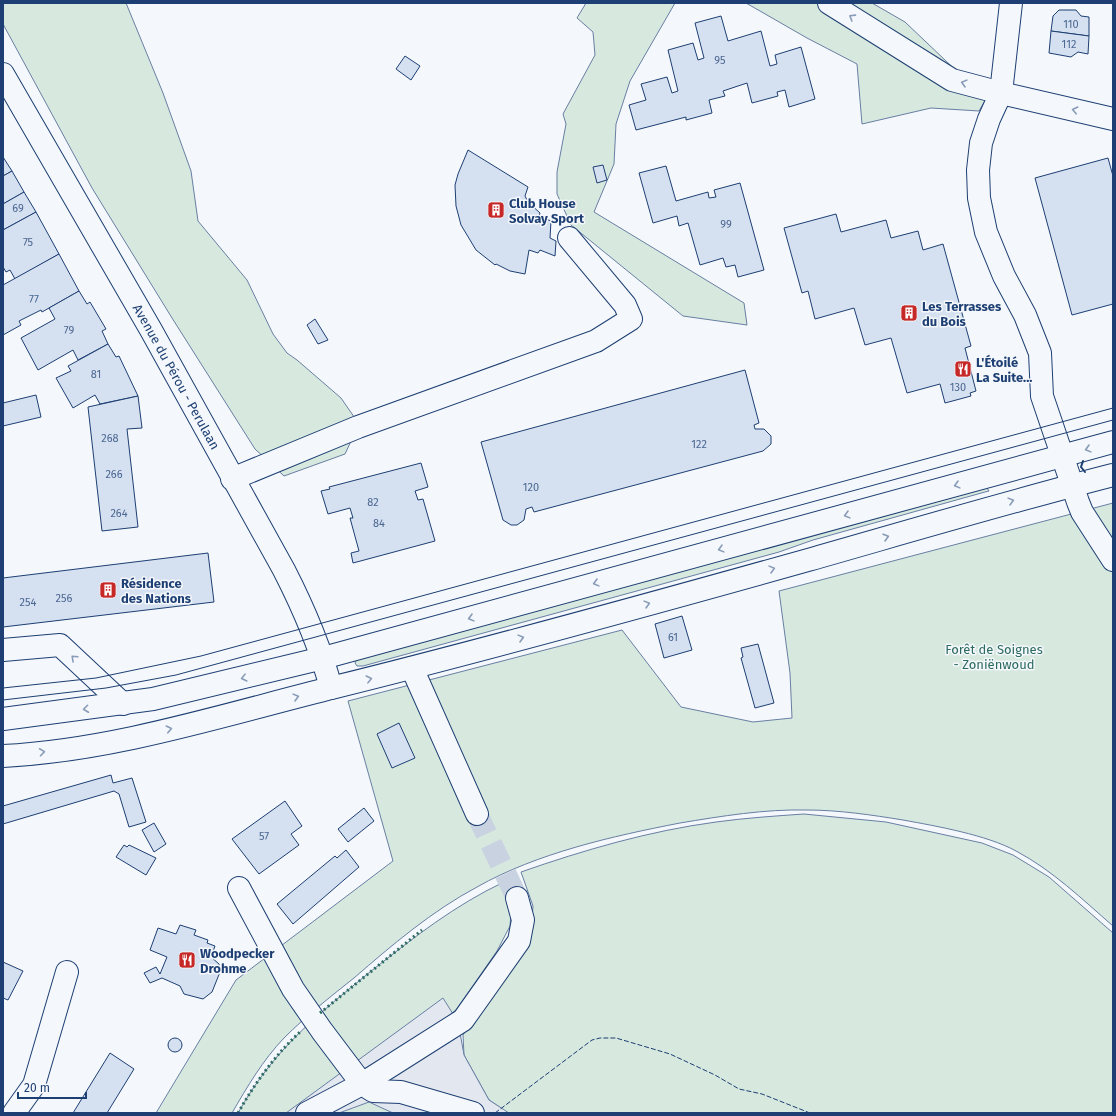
<svg xmlns="http://www.w3.org/2000/svg" width="1116" height="1116" font-family="'Fira Sans',sans-serif">
  <style>
    .green { fill: #d7e8df; stroke: #687fa3 }
    .parking { fill: #e3e8f0; stroke: #687fa3 }
    .building { fill: #d5e0f0; stroke: #1d3f73 }
    .lines { fill: none; stroke-linecap: round; stroke-linejoin: round }
    .minor-tunnel { stroke: #c9d2e0; stroke-width: 22; stroke-dasharray: 22 11; stroke-linecap: butt }
    .minor-casing { stroke: #1d3f73; stroke-width: 24 }
    .major-casing { stroke: #1d3f73; stroke-width: 24 }
    .minor { stroke: #f4f7fb; stroke-width: 22 }
    .major { stroke: #f4f7fb; stroke-width: 22 }
    .tram { stroke: #1d3f73; stroke-width: 1 }
    .hedge { stroke: #2c6c60; stroke-width: 3; stroke-dasharray: 2 3; stroke-linecap: butt }
    .fence { stroke: #1d3f73; stroke-width: 1; stroke-dasharray: 5 2; stroke-linecap: butt }
    .wall { stroke: #1d3f73; stroke-width: 2 }
    .oneway { stroke: #889bb7 }
    .labels { text-anchor: middle; dominant-baseline: central; stroke-width: 3; stroke-linejoin: round; paint-order: stroke }
    .number-label { font-size: 11px; fill: #4b6792 }
    .poi-label { font-size: 13px; font-weight: bold; fill: #1d3f73; stroke: #f4f7fb; text-anchor: start }
    .street-label { font-size: 13px; fill: #1d3f73; stroke: #f4f7fb }
    .park-label { font-size: 13px; fill: #2c6c60; stroke: #f4f7fb }
  </style>
  <rect width="100%" height="100%" fill="#f4f7fb"/>
  <g class="green">
    <path d="M3 3H126L163 93 191 171 198 221 247 280 273 334 287 353 297 360 341 398 359 424 345 454 284 476 255 449 172 318 92 188 3 24Z"/>
    <path d="M586 3H675L630 81 616 124 614 164 594 212 744 303 747 325 683 316 571 225 557 194V172L566 124 563 114 595 55 593 32 577 18Z"/>
    <path d="M746 3H872L905 22 986 99 979 111 931 108 862 124 857 64 807 38Z"/>
    <path d="M987 488 989 491 985 492 813 540 779 552 363 666H357L355 663 357 659Z"/>
    <path d="M1113 503V926C1082 899 1052 870 1016 851 987 835 936 826 903 820 872 815 839 810 807 810 765 809 722 816 680 823 613 836 537 853 477 887 432 911 392 945 354 978 330 997 306 1016 284 1038 263 1060 247 1087 232 1113H156L236 980 393 861 348 701 622 630 681 707 753 722 792 718 790 673 779 591Z"/>
    <path d="M804 814 886 822 982 843 1013 855 1049 877 1113 933V1113H495L501 1108 489 1100 464 1055 463 1035 532 919 533 906 521 872C584 850 649 831 716 822 745 818 775 816 804 814Z"/>
    <path d="M504 882 512 901 510 926 497 951 456 1010 376 1067 485 1113H238C273 1050 316 1016 370 972 413 938 455 905 504 882Z"/>
  </g>
  <path class="parking" d="M443 998 458 1022 464 1055 489 1100 509 1113H393L369 1102 339 1113H286Z"/>
  <g class="building">
    <path d="M1059 10H1076L1081 16 1089 17V36L1051 31 1053 16Z"/>
    <path d="M721 16 728 41 761 31 770 66 777 64 775 55 801 47 815 99 789 107 785 90 777 92 778 96 752 103 747 83 723 91 725 96 709 100 712 113 686 120V117L636 130 629 105 646 100 641 84 667 77 672 93 678 91 668 50 693 43 698 60 704 58 695 23Z"/>
    <path d="M1051 31 1089 36 1088 54 1078 52 1071 57 1049 53Z"/>
    <path d="M405 56 420 66 411 80 396 69Z"/>
    <path d="M468 150 528 187 525 196 528 202 540 213 539 216 551 221 550 238 556 241 555 256 540 250 538 253 529 250 525 274 510 271 496 264 495 265 476 250 461 225 456 206 455 185 458 174Z"/>
    <path d="M3 157 12 171 3 176Z"/>
    <path d="M1108 158 1113 176V304L1072 315 1035 178Z"/>
    <path d="M603 165 607 180 597 183 593 167Z"/>
    <path d="M666 166 676 201 708 192 709 198 716 197 714 190 740 183 764 270 738 277 735 265 726 267 723 258 700 265 688 223 679 226 677 216 653 223 639 173Z"/>
    <path d="M12 171 24 192 3 204V176Z"/>
    <path d="M24 192 36 212 3 230V204Z"/>
    <path d="M36 212 59 254 15 279 10 270 6 272 3 267V230Z"/>
    <path d="M836 214 841 232 886 220 891 238 918 231 923 250 943 244 971 346 965 348 976 391 970 393 971 396 945 403 940 384 907 393 891 338 865 345 854 308 815 319 808 291 802 293 784 228Z"/>
    <path d="M59 254 79 291 42 312 41 310 19 321 21 325 3 335V285Z"/>
    <path d="M79 291 87 304 90 302 106 329 102 331 108 344 78 360 73 350 38 370 21 338 55 319 49 308Z"/>
    <path d="M315 319 328 340 318 344 307 325Z"/>
    <path d="M108 344 116 357 119 356 138 396 100 404 95 395 73 408 56 378 71 371 68 366Z"/>
    <path d="M745 370 759 423 754 425 755 429H764L771 436V444L763 451 534 512 532 507 526 509 524 520 517 525H511L503 520 481 442Z"/>
    <path d="M36 395 41 417 3 426V403Z"/>
    <path d="M138 396 142 428 127 429 138 527 102 531 88 407Z"/>
    <path d="M421 463 428 487 415 491 418 500 423 499 435 541 353 563 351 553 359 551 350 518H353L350 508 328 514 321 491 330 489 329 487Z"/>
    <path d="M208 553 214 602 3 627V578Z"/>
    <path d="M682 616 692 650 664 658 655 624Z"/>
    <path d="M758 644 774 703 755 708 741 658 743 657 741 648Z"/>
    <path d="M399 723 415 758 392 768 377 734Z"/>
    <path d="M111 775 113 783 132 778 146 822 129 827 119 794 114 791 3 824V806Z"/>
    <path d="M285 801 302 826 291 834 299 845 259 874 232 839Z"/>
    <path d="M364 808 374 821 348 842 338 829Z"/>
    <path d="M154 823 166 844 154 852 142 830Z"/>
    <path d="M124 845 127 847 129 845 156 858 146 875 116 857Z"/>
    <path d="M346 850 359 867 293 924 277 904 335 856 337 858Z"/>
    <path d="M180 925 196 930 194 935 208 940 207 943 215 946 211 957 219 964 220 972 212 992 203 999 184 994 180 986 162 978 150 983 144 973 156 967 160 974 167 957 150 950 158 928 176 934Z"/>
    <path d="M3 962 23 971 8 1000 3 998Z"/>
    <circle cx="175" cy="1045" r="7"/>
    <path d="M110 1053 134 1069 107 1113H73Z"/>
  </g>
  <g class="lines">
    <path class="minor-tunnel" d="M477 814 517 898"/>
    <g class="minor-casing">
      <g id="minor">
        <path d="M829 3 952 80 1001 93 1113 119"/>
        <path d="M1011 3 1001 93 989 119 981 143 978 170 979 198 986 232 1004 276 1025 315 1040 353 1042 396 1078 502 1082 512 1113 560"/>
        <path id="s1" d="M3 74 151 330 284 570C304 609 320 646 331 688"/>
        <path d="M232 479 358 427 596 341 631 319 625 305 569 238"/>
        <path d="M3 650 60 645 123 704"/>
        <path d="M412 668 477 814"/>
        <path d="M239 888 293 989 322 1031 362 1084 463 1020 519 941 523 920 517 898"/>
        <path d="M14 1113 34 1085 67 972"/>
        <path d="M307 1113 362 1084 373 1091 401 1092 473 1113"/>
      </g>
    </g>
    <g class="major-casing">
      <g id="major">
        <path d="M3 719 153 699 323 658 1113 442"/>
        <path d="M3 756C116 750 226 714 335 687 493 648 651 604 808 560 910 531 1011 501 1113 475"/>
      </g>
    </g>
    <use href="#minor" class="minor"/>
    <use href="#major" class="major"/>
    <g class="tram">
      <path d="M3 688 96 678 201 656 1113 408"/>
      <path d="M3 700 106 688 176 675 1113 420"/>
    </g>
    <g class="hedge">
      <path d="M320 1013 422 930"/>
      <path d="M238 1113C255 1083 275 1055 300 1032"/>
    </g>
    <path class="fence" d="M495 1113 592 1040 600 1038H616L670 1054 715 1075 739 1089 762 1094 810 1113"/>
    <path class="wall" d="M1083 461 1081 467 1085 472"/>
  </g>
  <defs><path id="oneway-chevron" d="M-2-3.5L2.5 0L-2 3.5" fill="none" stroke-width="1.6" stroke-linecap="round" stroke-linejoin="round"/></defs>
  <g class="oneway">
    <use href="#oneway-chevron" transform="translate(852 17) rotate(-148)"/>
    <use href="#oneway-chevron" transform="translate(964 83) rotate(-165)"/>
    <use href="#oneway-chevron" transform="translate(1075 110) rotate(-167)"/>
    <use href="#oneway-chevron" transform="translate(1088 449) rotate(165)"/>
    <use href="#oneway-chevron" transform="translate(957 485) rotate(165)"/>
    <use href="#oneway-chevron" transform="translate(1011 501) rotate(-15)"/>
    <use href="#oneway-chevron" transform="translate(847 515) rotate(165)"/>
    <use href="#oneway-chevron" transform="translate(886 537) rotate(-16)"/>
    <use href="#oneway-chevron" transform="translate(721 549) rotate(165)"/>
    <use href="#oneway-chevron" transform="translate(772 569) rotate(-15)"/>
    <use href="#oneway-chevron" transform="translate(596 583) rotate(165)"/>
    <use href="#oneway-chevron" transform="translate(647 604) rotate(-15)"/>
    <use href="#oneway-chevron" transform="translate(471 618) rotate(165)"/>
    <use href="#oneway-chevron" transform="translate(521 638) rotate(-15)"/>
    <use href="#oneway-chevron" transform="translate(74 658) rotate(-137)"/>
    <use href="#oneway-chevron" transform="translate(244 678) rotate(166)"/>
    <use href="#oneway-chevron" transform="translate(369 679) rotate(-14)"/>
    <use href="#oneway-chevron" transform="translate(296 697) rotate(-15)"/>
    <use href="#oneway-chevron" transform="translate(86 709) rotate(173)"/>
    <use href="#oneway-chevron" transform="translate(169 729) rotate(-13)"/>
    <use href="#oneway-chevron" transform="translate(42 752) rotate(-8)"/>
  </g>
  <defs>
    <g id="building-square" transform="scale(0.9)"><rect x="-9" y="-9" width="18" height="18" rx="4" fill="#c62828" stroke="#f4f7fb"/><path d="M-4-6H4V6H1V3H-1V6H-4ZM-2.5-4.3h1.7v1.8h-1.7ZM.8-4.3h1.7v1.8H.8ZM-2.5-1h1.7V.8h-1.7ZM.8-1h1.7V.8H.8Z" fill="#fff"/></g>
    <g id="restaurant-square" transform="scale(0.9)"><rect x="-9" y="-9" width="18" height="18" rx="4" fill="#c62828" stroke="#f4f7fb"/><path d="M-5-6h1v4h1v-4h1v4h1v-4h1v5L-1.5 .5V6h-2V.5L-5-1ZM5-6V6H3V1.5H1.5Q1.5-4 5-6Z" fill="#fff"/></g>
  </defs>
  <g fill-rule="evenodd">
    <use href="#building-square" x="496" y="210"/>
    <use href="#building-square" x="909" y="313"/>
    <use href="#restaurant-square" x="963" y="369"/>
    <use href="#building-square" x="108" y="590"/>
    <use href="#restaurant-square" x="187" y="960"/>
  </g>
  <g class="labels">
    <g class="number-label">
      <text x="1071" y="24">110</text>
      <text x="1069" y="44">112</text>
      <text x="720" y="60">95</text>
      <text x="18" y="208">69</text>
      <text x="726" y="224">99</text>
      <text x="28" y="242">75</text>
      <text x="34" y="299">77</text>
      <text x="69" y="330">79</text>
      <text x="96" y="374">81</text>
      <text x="958" y="387">130</text>
      <text x="110" y="438">268</text>
      <text x="699" y="444">122</text>
      <text x="114" y="474">266</text>
      <text x="531" y="487">120</text>
      <text x="373" y="502">82</text>
      <text x="119" y="513">264</text>
      <text x="379" y="523">84</text>
      <text x="64" y="598">256</text>
      <text x="28" y="602">254</text>
      <text x="673" y="637">61</text>
      <text x="264" y="836">57</text>
    </g>
    <g class="poi-label">
      <text x="509" y="203">Club House<tspan x="509" dy="15">Solvay Sport</tspan></text>
      <text x="922" y="306">Les Terrasses<tspan x="922" dy="15">du Bois</tspan></text>
      <text x="976" y="362">L'Étoilé<tspan x="976" dy="15">La Suite...</tspan></text>
      <text x="121" y="583">Résidence<tspan x="121" dy="15">des Nations</tspan></text>
      <text x="200" y="953">Woodpecker<tspan x="200" dy="15">Drohme</tspan></text>
    </g>
    <g class="street-label">
      <text stroke="none"><textPath href="#s1" startOffset="349">Avenue du Pérou - Perulaan</textPath></text>
    </g>
    <g class="park-label">
      <text x="994" y="649">Forêt de Soignes<tspan x="994" dy="15">- Zoniënwoud</tspan></text>
    </g>
  </g>
  <rect width="1116" height="1116" fill="none" stroke="#1d3f73" stroke-width="8"/>
  <path d="M18 1092v6h68v-6" fill="none" stroke="#1d3f73" stroke-width="2"/>
  <text x="24" y="1092" font-size="12" fill="#1d3f73" stroke="#f4f7fb" stroke-width="3" paint-order="stroke">20 m</text>
</svg>
